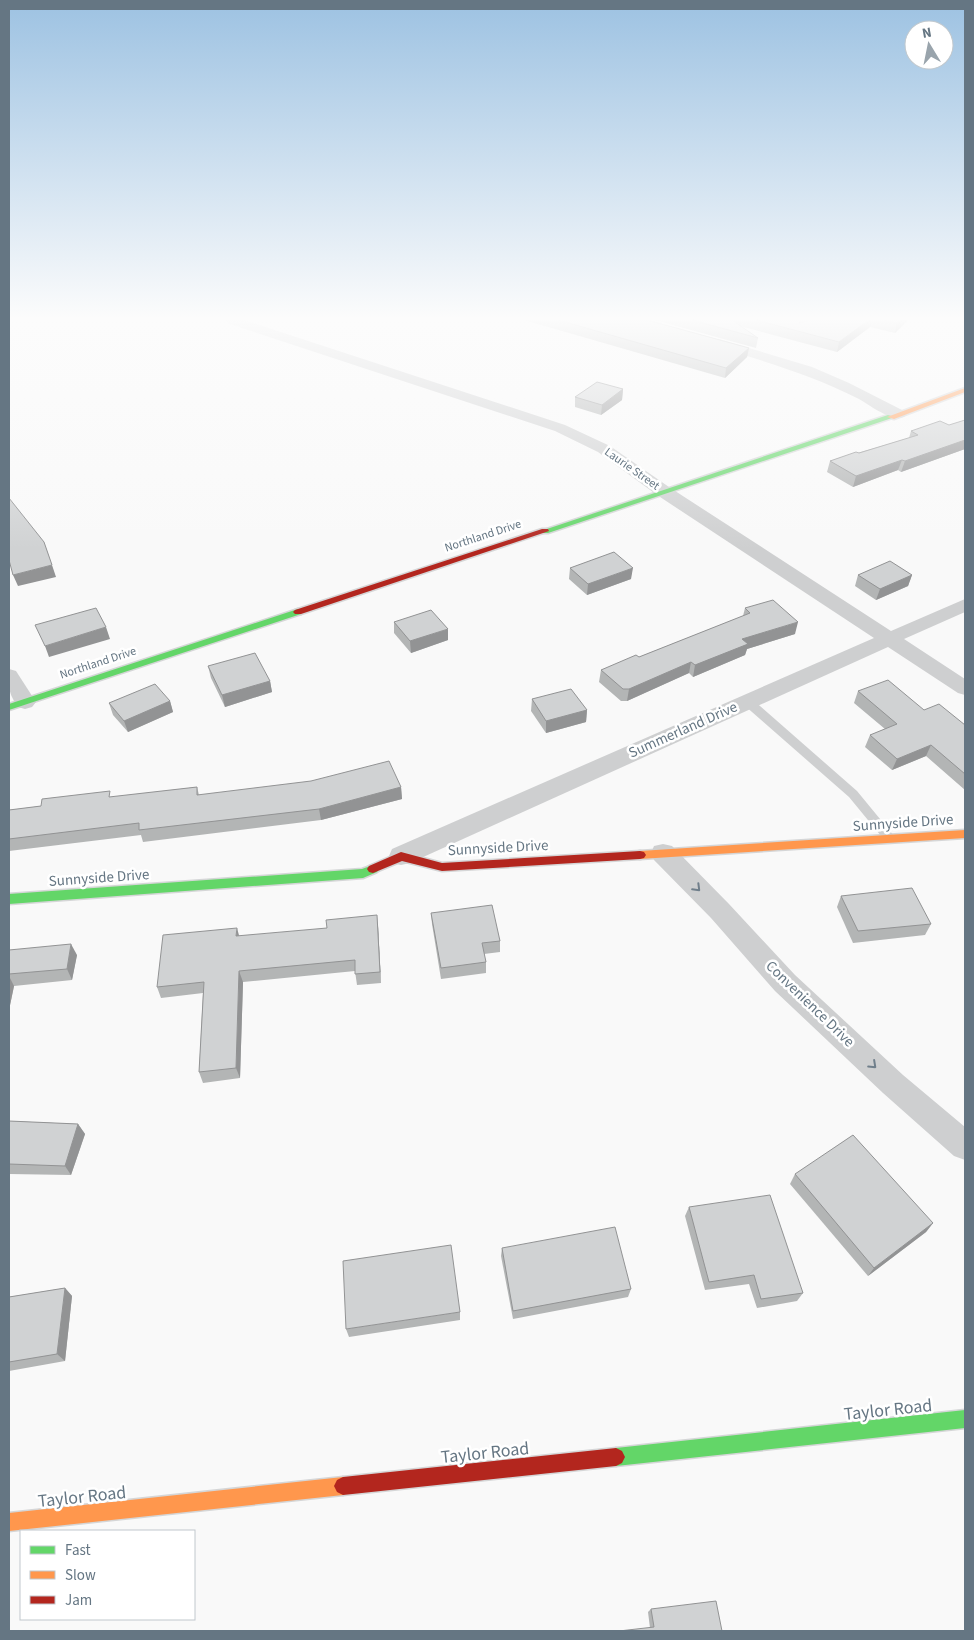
<svg xmlns="http://www.w3.org/2000/svg" width="974" height="1640" font-family="'Source Sans 3',sans-serif">
  <style>
    .lines { fill: none; stroke-linecap: round; stroke-linejoin: round }
    .fast-casing { stroke: #d5d6d7; stroke-width: 3 }
    .slow-casing { stroke: #d5d6d7; stroke-width: 3 }
    .jam-casing { stroke: #d5d6d7; stroke-width: 3 }
    .lane { fill: #cecfd0; fill-rule: evenodd }
    .street { fill: #cecfd0; fill-rule: evenodd }
    .fast { fill: #63d668; fill-rule: evenodd }
    .slow { fill: #ff974d; fill-rule: evenodd }
    .jam { fill: #b3261e; fill-rule: evenodd }
    .wall { fill: #b3b5b5 }
    .shaded-wall { fill: #929394 }
    .building { fill: #d0d2d3; stroke: #929394 }
    .oneway { stroke: #707f8b }
    .labels { text-anchor: middle; dominant-baseline: central; stroke-width: 5; stroke-linejoin: round; paint-order: stroke }
    .far-street-label { font-size: 12px; fill: #657683; stroke: #fff }
    .street-label { font-size: 15px; fill: #657683; stroke: #fff }
    .near-street-label { font-size: 18px; fill: #657683; stroke: #fff }
  </style>
  <rect width="100%" height="100%" fill="#f9f9f9"/>
  <g class="lines">
    <g class="fast-casing">
      <g id="fast">
        <path d="M888 415 895 417 548 533H542L541 531Z"/>
        <path d="M298 609 301 610V614L9 710V704Z"/>
        <path d="M373 865 377 866 379 869 377 872 363 878 9 904V894L362 869Z"/>
        <path d="M965 1410V1428L616 1466 610 1463 607 1457 610 1451 616 1448Z"/>
      </g>
    </g>
    <g class="slow-casing">
      <g id="slow">
        <path d="M965 388V392L894 419 887 417Z"/>
        <path d="M965 830V838L640 859 636 858 634 855 636 852 640 851Z"/>
        <path d="M343 1477 349 1480 352 1486 349 1492 343 1495 9 1531V1513Z"/>
      </g>
    </g>
    <g class="jam-casing">
      <g id="jam">
        <path d="M542 529H548L549 531 301 614H295L293 612 295 610Z"/>
        <path d="M640 851 644 852 646 855 644 858 640 859 442 871 402 861 373 873 369 872 367 869 369 866 401 852 442 863Z"/>
        <path d="M616 1448 622 1451 625 1457 622 1463 616 1466 343 1495 337 1492 334 1486 337 1480 343 1477Z"/>
      </g>
    </g>
    <path class="lane" d="M748 698 752 699 857 791 894 836 896 839 894 842H886L849 797 744 705 742 702 744 699Z"/>
    <g class="street">
      <path d="M226 320H244L565 425 610 446 669 487 891 631 965 599V612L904 639 965 679V695L958 693 888 647 410 863 401 865 392 863 389 856 392 849 874 638 657 495 598 452 555 431 227 323Z"/>
      <path d="M719 339 812 367 849 383 904 411 907 414 904 417C890 421 871 406 859 399 812 375 764 361 714 346L712 343Z"/>
      <path d="M9 669 16 671 36 702 32 707 25 709 18 707C8 693 8 686 9 669Z"/>
      <path d="M663 844 672 846 729 904 795 975 903 1075 965 1127V1160L954 1156 883 1093 775 991 711 918 654 860 651 853 654 846Z"/>
    </g>
    <use href="#fast" class="fast"/>
    <use href="#slow" class="slow"/>
    <use href="#jam" class="jam"/>
  </g>
  <g class="wall">
    <path d="M524 320H647L749 348 747 357 725 378Z"/>
    <path d="M655 320H908L895 333 870 327 837 352 740 326 758 338 756 348Z"/>
    <path d="M623 389 622 400 601 415 575 407V397Z"/>
    <path d="M965 420V449L901 472 898 470 853 487 827 472 830 461 909 438 911 431 949 425Z"/>
    <path d="M570 568 631 579 587 595 569 579Z"/>
    <path d="M858 575H912L908 586 876 600 855 586Z"/>
    <path d="M745 608 795 634 747 649 745 655 693 677 689 673 627 701H621L599 682 601 670 639 657 743 616Z"/>
    <path d="M394 622 448 640 411 653 394 633Z"/>
    <path d="M208 666 270 681 272 692 225 707 211 678Z"/>
    <path d="M858 691 924 710 965 725V790L926 756 892 770 865 747 870 735 885 729 854 703Z"/>
    <path d="M532 699 587 710 586 722 546 733 531 711Z"/>
    <path d="M170 701 173 712 128 732 113 715 109 703Z"/>
    <path d="M197 787 199 795 401 787 402 799 321 820 143 842 141 835 9 851V810Z"/>
    <path d="M841 896 931 924 925 935 853 943 837 907Z"/>
    <path d="M431 913 500 941V952L484 954 486 962V973L441 979 432 924Z"/>
    <path d="M378 926 381 983 357 985 355 971 243 982 240 1078 203 1083 199 1072 203 993 161 998 157 987 239 936Z"/>
    <path d="M9 950 77 955 72 980 14 986 9 1010Z"/>
    <path d="M9 1121 78 1124 85 1134 71 1175 9 1174Z"/>
    <path d="M795 1174 933 1223 926 1232 868 1276 790 1184Z"/>
    <path d="M689 1207 803 1293 797 1301 757 1308 749 1284 705 1290 685 1216Z"/>
    <path d="M502 1248 631 1289 628 1297 513 1319 501 1256Z"/>
    <path d="M65 1288 72 1296 65 1361 9 1371V1297Z"/>
    <path d="M460 1312V1320L349 1337 346 1329Z"/>
    <path d="M651 1609 722 1631 650 1628 648 1612Z"/>
  </g>
  <g class="shaded-wall">
    <path d="M869 320H872L870 327 837 352 839 342Z"/>
    <path d="M901 320H908L895 333 897 323Z"/>
    <path d="M749 348 747 357 725 378 726 368Z"/>
    <path d="M623 389 622 400 601 415 602 405Z"/>
    <path d="M965 440V449L901 472 905 461Z"/>
    <path d="M902 460 898 470 853 487 856 476Z"/>
    <path d="M52 565 56 577 18 586 13 575Z"/>
    <path d="M633 568 631 579 587 595 588 584Z"/>
    <path d="M912 575 908 586 876 600 880 589Z"/>
    <path d="M798 622 795 634 747 649 745 655 693 677 695 665 742 639Z"/>
    <path d="M106 627 110 639 49 657 45 646Z"/>
    <path d="M448 629V640L411 653 410 641Z"/>
    <path d="M691 662 689 673 627 701 629 689Z"/>
    <path d="M270 681 272 692 225 707 222 695Z"/>
    <path d="M170 701 173 712 128 732 124 721Z"/>
    <path d="M587 710 586 722 546 733V721Z"/>
    <path d="M931 745 926 756 892 770 897 759Z"/>
    <path d="M401 787 402 799 321 820 319 809Z"/>
    <path d="M377 915 378 926 381 983 380 972Z"/>
    <path d="M237 928 240 939 236 936Z"/>
    <path d="M71 944 77 955 72 980 67 969Z"/>
    <path d="M239 971 243 982 240 1078 236 1068Z"/>
    <path d="M9 976 14 986 9 1010Z"/>
    <path d="M78 1124 85 1134 71 1175 65 1166Z"/>
    <path d="M933 1223 926 1232 868 1276 874 1268Z"/>
    <path d="M65 1288 72 1296 65 1361 57 1354Z"/>
  </g>
  <g class="building">
    <path d="M558 320H647L749 348 726 368Z"/>
    <path d="M692 320H732L758 338Z"/>
    <path d="M756 320H803L799 323 809 320H869L839 342Z"/>
    <path d="M884 320H901L897 323Z"/>
    <path d="M597 382 623 389 602 405 575 397Z"/>
    <path d="M965 420V440L905 461 902 460 856 476 830 461 856 452 859 453 918 435 911 431 940 421 949 425Z"/>
    <path d="M9 498 44 542 52 565 13 575 9 560Z"/>
    <path d="M614 552 633 568 588 584 570 568Z"/>
    <path d="M890 561 912 575 880 589 858 575Z"/>
    <path d="M773 600 798 622 742 639 748 644 695 665 691 662 629 689H623L601 670 636 655 639 657 750 613 745 608Z"/>
    <path d="M96 608 106 627 45 646 35 625Z"/>
    <path d="M431 610 448 629 410 641 394 622Z"/>
    <path d="M255 653 270 681 222 695 208 666Z"/>
    <path d="M888 680 924 710 939 704 965 725V774L931 745 897 759 870 735 897 724 858 691Z"/>
    <path d="M155 684 170 701 124 721 109 703Z"/>
    <path d="M571 689 587 710 546 721 532 699Z"/>
    <path d="M389 761 401 787 319 809 139 830V823L9 839V810L41 806 42 799 110 791 109 797 197 787V795L311 781Z"/>
    <path d="M912 888 931 924 858 931 841 896Z"/>
    <path d="M492 905 500 941 482 943 486 962 441 968 431 913Z"/>
    <path d="M377 915 380 972 355 974V960L239 971 236 1068 199 1072 204 982 157 987 163 935 237 928 236 936 327 928 326 920Z"/>
    <path d="M71 944 67 969 9 974V950Z"/>
    <path d="M9 1121 78 1124 65 1166 9 1164Z"/>
    <path d="M853 1135 933 1223 874 1268 795 1174Z"/>
    <path d="M770 1195 803 1293 761 1299 754 1275 709 1282 689 1207Z"/>
    <path d="M615 1227 631 1289 513 1311 502 1248Z"/>
    <path d="M451 1245 460 1312 346 1329 343 1261Z"/>
    <path d="M65 1288 57 1354 9 1362V1297Z"/>
    <path d="M716 1601 722 1631H619L654 1627 651 1609Z"/>
  </g>
  <defs><path id="oneway-chevron" d="M-2-3.5L2.5 0L-2 3.5" fill="none" stroke-width="1.6" stroke-linecap="round" stroke-linejoin="round" transform="scale(1.25)"/></defs>
  <g class="oneway">
    <use href="#oneway-chevron" transform="translate(697 888) rotate(45)"/>
    <use href="#oneway-chevron" transform="translate(873 1065) rotate(43)"/>
  </g>
  <linearGradient id="sky" x2="0" y2="1"><stop stop-color="#9dc2e2"/><stop offset="0.58" stop-color="#fcfcfc"/><stop offset="1" stop-color="#fcfcfc" stop-opacity="0"/></linearGradient>
  <rect width="974" height="549" fill="url(#sky)"/>
  <g class="labels">
    <g class="far-street-label">
      <text transform="translate(632 469) rotate(35)">Laurie Street</text>
      <text transform="translate(483 536) rotate(-18)">Northland Drive</text>
      <text transform="translate(98 663) rotate(-18)">Northland Drive</text>
    </g>
    <g class="street-label">
      <text transform="translate(683 730) rotate(-24)">Summerland Drive</text>
      <text transform="translate(903 823) rotate(-4)">Sunnyside Drive</text>
      <text transform="translate(498 848) rotate(-3)">Sunnyside Drive</text>
      <text transform="translate(99 878) rotate(-4)">Sunnyside Drive</text>
      <text transform="translate(810 1004) rotate(44)">Convenience Drive</text>
    </g>
    <g class="near-street-label">
      <text transform="translate(888 1410) rotate(-6)">Taylor Road</text>
      <text transform="translate(485 1453) rotate(-6)">Taylor Road</text>
      <text transform="translate(82 1497) rotate(-6)">Taylor Road</text>
    </g>
  </g>
  <rect width="974" height="1640" fill="none" stroke="#657683" stroke-width="20"/>
  <rect x="20" y="1530" width="175" height="90" fill="#ffffff" stroke="#c1c8cd"/>
  <rect x="30" y="1546" width="25" height="8" fill="#63d668" stroke="#c1c8cd"/>
  <text x="65" y="1555" font-size="15" fill="#657683">Fast</text>
  <rect x="30" y="1571" width="25" height="8" fill="#ff974d" stroke="#c1c8cd"/>
  <text x="65" y="1580" font-size="15" fill="#657683">Slow</text>
  <rect x="30" y="1596" width="25" height="8" fill="#b3261e" stroke="#c1c8cd"/>
  <text x="65" y="1605" font-size="15" fill="#657683">Jam</text>
  <g transform="translate(929 45) rotate(350)"><circle r="24" fill="#ffffff" stroke="#c1c8cd"/>
  <path d="M0-4L9 19L0 12L-9 19Z" fill="#99a4ac"/>
  <text y="-8" font-size="14" font-weight="bold" text-anchor="middle" fill="#657683">N</text>
  </g>
</svg>
